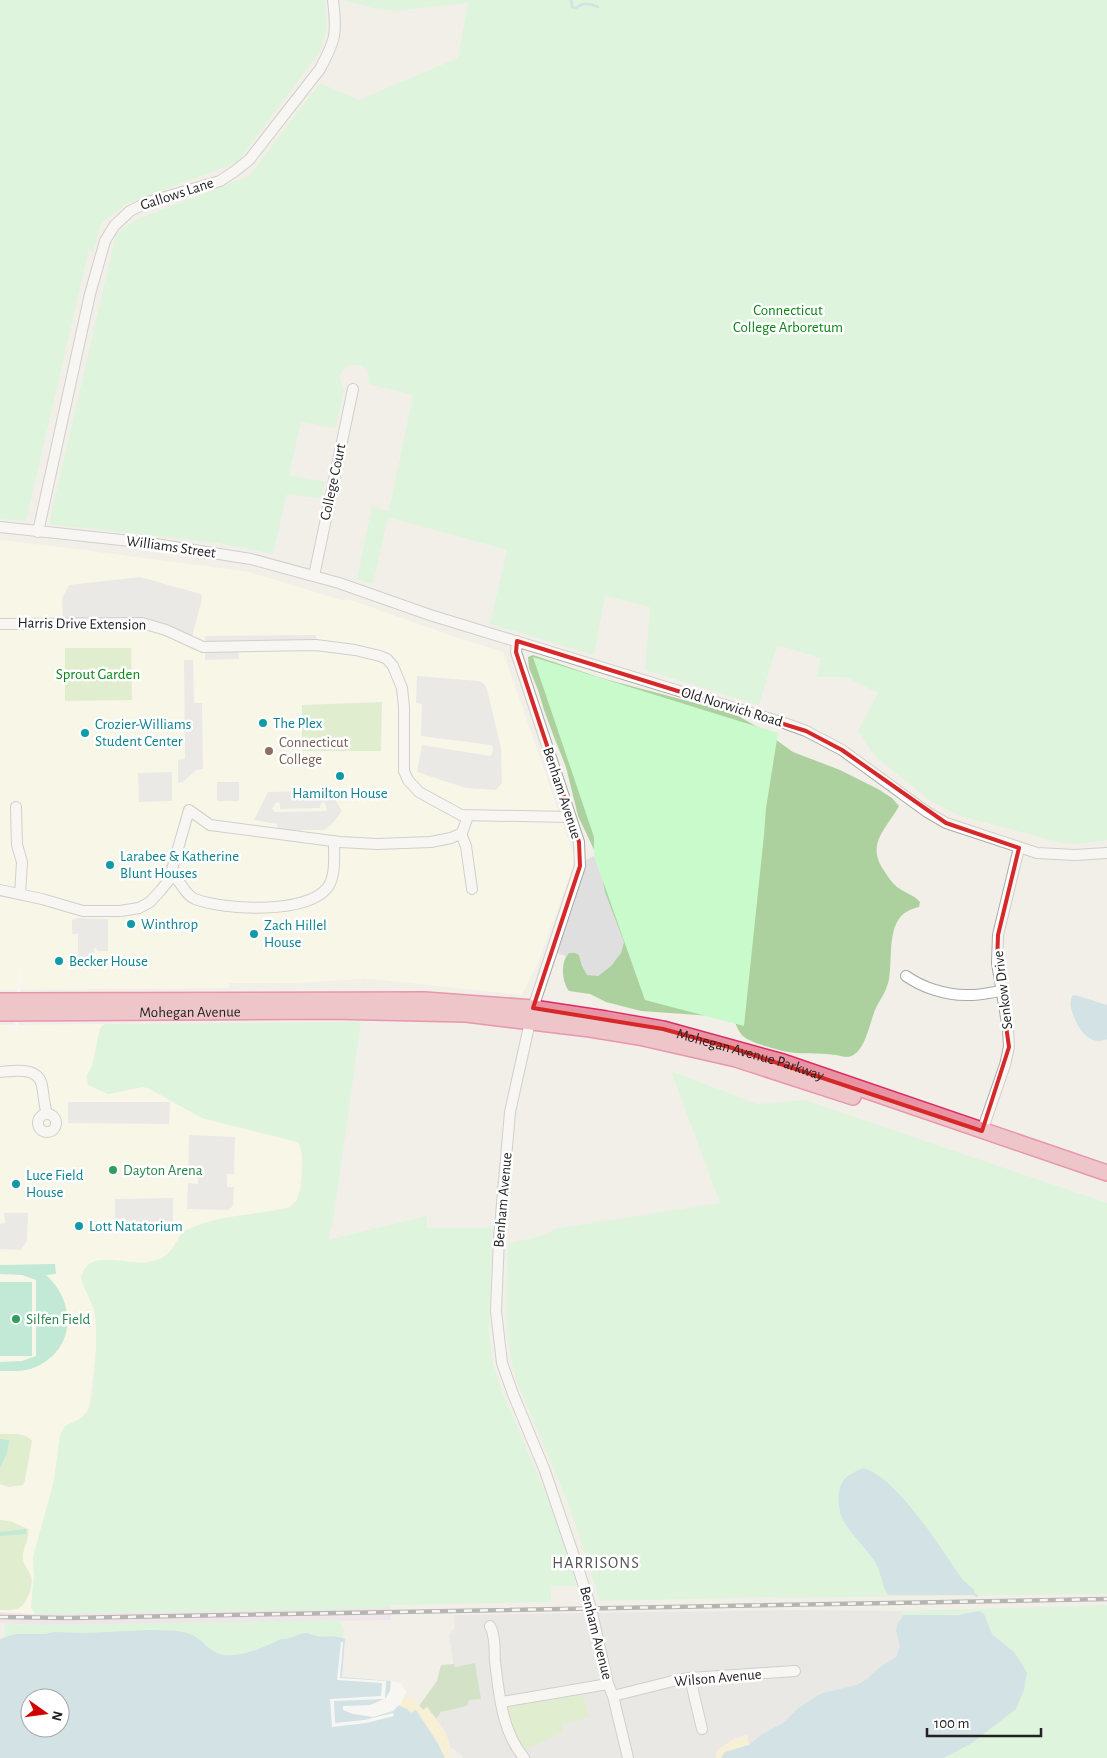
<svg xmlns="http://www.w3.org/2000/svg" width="1107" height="1758" font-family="'Alegreya Sans',sans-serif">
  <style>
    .residential { fill: #e0dfdf }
    .industrial { fill: #ebdbe8 }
    .education { fill: #ffffe5 }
    .grass { fill: #cdebb0 }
    .forest { fill: #add19e }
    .sand { fill: #fff1ba }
    .park { fill: #c8facc }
    .pitch { fill: #88e0be }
    .parking { fill: #e2e2e2; fill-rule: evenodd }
    .water { fill: #aad3df; fill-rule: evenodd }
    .pier { fill: #fff }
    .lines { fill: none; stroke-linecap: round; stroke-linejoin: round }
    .stream { stroke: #aad3df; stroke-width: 2.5 }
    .minor-casing { stroke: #a9a9a9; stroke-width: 12 }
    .highway-casing { stroke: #dc2a67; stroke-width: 18 }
    .minor { stroke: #fff; stroke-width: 10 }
    .highway { stroke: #e892a2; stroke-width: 15 }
    .rail-casing { stroke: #707070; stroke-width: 4.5 }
    .rail { stroke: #fff; stroke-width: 2.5; stroke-dasharray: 8; stroke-linecap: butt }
    .marked { fill: none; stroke: #d62828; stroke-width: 4; stroke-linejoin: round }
    .culture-dot { fill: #0f9aa8; stroke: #fff; stroke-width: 2 }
    .education-dot { fill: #8d6e63; stroke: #fff; stroke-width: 2 }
    .leisure-dot { fill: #2e9e5b; stroke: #fff; stroke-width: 2 }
    .labels { text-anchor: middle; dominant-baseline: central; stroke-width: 5; stroke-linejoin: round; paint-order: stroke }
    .street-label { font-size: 15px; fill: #222; stroke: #fff }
    .park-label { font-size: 15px; fill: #0c8416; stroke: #fff }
    .culture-label { font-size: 15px; fill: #0d838f; stroke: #fff; text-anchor: start }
    .education-label { font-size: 15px; fill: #785e54; stroke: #fff; text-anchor: start }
    .leisure-label { font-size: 15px; fill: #27864d; stroke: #fff; text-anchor: start }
    .neighbourhood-label { font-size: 16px; letter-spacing: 1px; fill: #555; stroke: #fff }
  </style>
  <rect width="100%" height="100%" fill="#f2efe9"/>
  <g class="residential">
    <path d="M594 856 624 942 621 953 611 966 598 976H592L587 975 584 971 579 955 569 953 566 956 557 953 575 901 584 861Z"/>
    <path d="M795 1610 902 1611 903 1615 899 1619 896 1632 900 1646 898 1652 896 1657 877 1669 867 1679 857 1685 822 1693 798 1708 783 1723 762 1734 749 1745 747 1735 733 1739 729 1744 720 1748 716 1754 717 1758H463L461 1754 456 1752 454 1749 450 1748 449 1741 444 1730 436 1719 441 1712 467 1706 468 1700 481 1699 454 1667 449 1635 455 1627 454 1615Z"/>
  </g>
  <path class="industrial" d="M391 1607V1620L40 1625 0 1623V1612L39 1614Z"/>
  <g class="education">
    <path d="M0 540 60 547 249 572 345 601V598L455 637 503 652 574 856 573 867 539 960 522 995 363 978V979L296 983H229V988L0 990Z"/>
    <path d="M105 1024 102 1026 92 1066 87 1075 88 1085 108 1094 143 1087 148 1088 202 1118 298 1142 303 1151 300 1189 296 1201 288 1208 218 1219 186 1230 182 1233 169 1253 161 1260 144 1263 99 1260 89 1264 87 1292 95 1313 97 1341 89 1407 84 1415 76 1422 66 1426 60 1435 54 1481 33 1557 34 1577 31 1607 35 1614 0 1612V1025Z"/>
  </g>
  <g class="grass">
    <path d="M65 648H131L132 700 65 701Z"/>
    <path d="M382 702 381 751H302V705Z"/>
    <path d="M0 1434C10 1434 25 1432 32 1441L25 1480 23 1485 9 1487 0 1484Z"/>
    <path d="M0 1520 10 1521 28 1529C30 1540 22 1548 23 1559 24 1566 29 1570 31 1576 34 1585 27 1604 19 1608 14 1611 6 1610 0 1610Z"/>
    <path d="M582 1691 589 1717 562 1724 563 1732 523 1751C515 1740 501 1718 511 1705Z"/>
  </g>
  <g class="forest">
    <path d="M533 655 601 678 733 713 761 729 793 752 840 770 878 789 892 798 899 806C887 828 866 844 883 869 887 875 891 882 897 887 905 893 914 895 920 902L919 907C915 908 911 909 908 911 886 922 893 959 889 979 887 991 880 999 875 1010 870 1022 865 1052 851 1056 847 1058 841 1056 836 1055 818 1052 800 1055 783 1051 773 1048 746 1042 741 1034 738 1030 736 1025 734 1020L712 1016 641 1011 606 1002 590 994 569 991C562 982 560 962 569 953H575L579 955 582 966 587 975 598 976 611 966 621 953 624 942 605 892 599 860 578 816 566 767 554 737 544 710 538 690 529 668 528 657Z"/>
    <path d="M475 1663 481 1699 469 1700 467 1706 441 1712 436 1719 427 1707 423 1710 419 1706 437 1681 441 1665 454 1664 455 1667Z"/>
  </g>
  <g class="sand">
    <path d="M405 1696 414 1699 423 1710 427 1707C438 1722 453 1738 449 1758H445L437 1742 416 1710 411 1713 398 1706Z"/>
    <path d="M747 1735 749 1745C738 1748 728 1748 721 1758H717L716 1754C719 1745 738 1738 747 1735Z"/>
  </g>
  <g class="park">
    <path d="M0 0H325L327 29 320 51 238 162 126 204 101 224 93 253 89 249 26 521 0 519Z"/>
    <path d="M342 0H1107V840L1076 844 1062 843 960 816 929 800 874 755 858 731 878 693 846 677H816L821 658 777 645 759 705 645 670 650 607 605 596 594 655 490 624 507 550 388 517 373 584 357 579 372 507 389 511 413 395 369 384 368 373C363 365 356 363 347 366L340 375V380L344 390 336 428 301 422 289 475 325 482 321 499 287 494 273 554 217 543 49 524 116 234 135 220 249 176 320 83 359 100 458 58 468 3 393 11 373 8Z"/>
    <path d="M533 657 778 733 766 808 764 835 744 1026 645 1000 594 856V837Z"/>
    <path d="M361 1022 333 1221 328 1240 427 1216V1228H493L489 1330 493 1363 501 1389 553 1511 577 1586H551V1602L391 1605V1607L350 1609 35 1614 31 1607 34 1577 33 1557 54 1481 60 1435 65 1426C73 1422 83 1419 88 1411 95 1399 98 1328 95 1314 92 1301 84 1290 81 1278 88 1247 126 1266 148 1262 162 1260 170 1254 177 1241 180 1236 182 1232 187 1230 218 1214 254 1216 288 1208 291 1206 294 1203 297 1200 303 1190 305 1151 298 1142L202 1118 148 1088 143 1087 108 1094 88 1085 87 1075 92 1066 100 1028 105 1024Z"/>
    <path d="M671 1071 757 1104 805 1100 1107 1203V1594L778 1598 776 1597 600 1601 569 1505 517 1382C502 1336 507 1292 508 1244L548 1234 554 1229 720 1203Z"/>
    <path d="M1107 1605V1758H944L972 1743 1016 1709 1024 1690 1027 1673 1021 1662 1014 1652 992 1634 982 1613 979 1611C953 1616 929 1615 903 1615L902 1611Z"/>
    <path d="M339 1620 344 1631 343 1638C334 1634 325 1638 316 1635 311 1634 309 1632 304 1633 296 1635 289 1640 281 1639 264 1648 231 1662 213 1651 202 1643 194 1634 180 1631L84 1633 54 1632 45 1634H15L4 1637 5 1624 40 1625Z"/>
  </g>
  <g class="pitch">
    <path d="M55 1264 56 1274 46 1275C75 1301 77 1346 38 1366 26 1372 13 1371 0 1371V1362L22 1361 36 1356V1280L22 1275 0 1274V1265Z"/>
    <rect x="0" y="1282" width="32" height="74"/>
    <path d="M0 1439 9 1440 7 1453 0 1468Z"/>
    <path d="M26 1529V1534L0 1536V1532Z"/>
  </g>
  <g class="parking">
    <path d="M140 577 201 594 202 599 192 637 153 620 139 617 63 619 62 598 69 585Z"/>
    <path d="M316 635V645L238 647 239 659 205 660V636Z"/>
    <path d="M184 660H193L194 703H202L203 769 196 770 183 782 178 783V760L185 759Z"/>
    <path d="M417 676 479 681 484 684 487 689 501 748 502 783 496 790 466 788 417 772 422 745 490 756 492 754 493 748 491 745 421 736 422 704 416 703Z"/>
    <path d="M172 772V801L139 802 138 773Z"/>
    <rect x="217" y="782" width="22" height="19"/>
    <path d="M330 791 342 811 332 824 324 830H278L277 824 254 820 268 792ZM276 802 280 803V809L320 808 321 803 324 802 327 809 326 811 275 812 272 809Z"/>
    <path d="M78 918 108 919V951H98L94 947V960H78V934H72V920Z"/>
    <path d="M68 1102H170L169 1124 68 1123Z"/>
    <path d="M189 1135 235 1137 234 1174H227V1187H234L233 1206 228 1210 187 1209 188 1183 198 1184V1176H188Z"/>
    <path d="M173 1198V1222L115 1223V1199Z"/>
    <path d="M4 1213H28L27 1241 21 1250 0 1249V1224L5 1223Z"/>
  </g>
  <g class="water">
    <path d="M1075 995 1107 1005V1039C1088 1048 1075 1024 1071 1008 1070 1005 1071 1000 1072 996Z"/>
    <path d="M863 1468C897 1477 942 1550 962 1579L974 1590 975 1595H888C881 1584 881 1569 873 1559 864 1546 853 1536 844 1522 838 1512 836 1491 843 1481 848 1475 856 1471 863 1468Z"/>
    <path d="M979 1611 984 1614 992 1634 1014 1652 1021 1662 1027 1673 1024 1690 1016 1709 972 1743 944 1758H721L725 1752 749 1745 762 1734 783 1723 798 1708 822 1693 857 1685 867 1679 877 1669 896 1657 900 1646 896 1631 897 1624 903 1615H958Z"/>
    <path d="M151 1630C164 1631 178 1629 190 1634 199 1637 206 1647 215 1652 232 1662 265 1647 281 1639 290 1640 297 1634 305 1633 310 1633 312 1635 317 1636 327 1638 332 1634 345 1639L342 1677 391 1681 395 1704 407 1709 411 1713 416 1710 437 1742 445 1758H0V1639L15 1634H45L54 1632 84 1633ZM30 1698H60V1728H30Z"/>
  </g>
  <g class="pier">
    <path d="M18 970H21L18 1031H8V1025L15 1026Z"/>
    <path d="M341 1642H343L340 1678 386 1681 385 1699 390 1691 391 1681 401 1683 406 1692 401 1703 393 1711 373 1717 353 1714 343 1710V1706L370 1705 384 1699 334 1701 335 1723 364 1720 393 1713 394 1716 366 1723 332 1727 330 1699 381 1696 382 1683 337 1680Z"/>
  </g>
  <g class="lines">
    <g class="stream">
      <path d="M571 0 572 7 576 8C583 2 590 3 598 7"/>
      <path d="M975 1595 977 1596"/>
    </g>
    <g class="minor-casing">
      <g id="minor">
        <path d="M0 527 149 543 251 559 339 583 430 615 784 723 806 731 842 750 927 812 946 823 1037 853 1075 855 1107 853"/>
        <path d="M38 532 90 294 105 241 114 226 130 211 148 202 220 181 235 171 249 160 320 69C336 39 337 34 333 0"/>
        <path d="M314 576 353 389"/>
        <path d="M0 624 142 623 166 630 203 647 316 645 355 650 380 656 387 659 393 666 402 688 404 707V771L408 780 419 792 461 815 570 817"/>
        <path d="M517 641 516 652 579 842 580 866 533 1008 510 1112 499 1238 496 1311 502 1363 513 1394 545 1471 577 1565 591 1608 608 1684 613 1696 628 1758"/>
        <path d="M16 807 17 845 22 862 20 894"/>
        <path d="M461 834 466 846 472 889"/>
        <path d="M171 875C182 880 183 894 195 899 224 910 307 915 328 887 336 875 334 855 334 842"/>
        <path d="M0 890 42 899 83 911H120L139 908 150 902 161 890 169 880 189 810 210 825 340 842 377 844 431 842 451 838 462 833 468 816"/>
        <path d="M906 976C923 988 946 995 966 995 978 996 991 992 1002 991"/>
        <path d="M0 1072C14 1071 39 1066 42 1086 44 1096 44 1105 47 1114"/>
        <circle cx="47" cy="1123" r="9"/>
        <path d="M982 1131 1005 1065 1009 1047 1008 1029 997 963 998 935 1019 848"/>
        <path d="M490 1626C496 1637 494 1650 495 1661 499 1695 502 1731 524 1758"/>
        <path d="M690 1678 702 1729"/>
        <path d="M613 1696 677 1680 690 1678 795 1671"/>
        <path d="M502 1702 608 1684"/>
      </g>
    </g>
    <g class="highway-casing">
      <g id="highway">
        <path id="s1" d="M0 1001 425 1000 533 1008 606 1019 663 1029 783 1062 1107 1173"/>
        <path id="s2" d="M0 1013 329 1011 466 1014 590 1029 639 1037 736 1059 853 1097"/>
      </g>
    </g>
    <use href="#minor" class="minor"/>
    <use href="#highway" class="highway"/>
    <g class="rail-casing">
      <path id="rail" d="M0 1617 68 1618 1107 1599"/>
    </g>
    <use href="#rail" class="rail"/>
  </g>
  <path d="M0 0H1107V1758H0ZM517 641 806 731 842 750 946 823 1019 848 998 935 997 963 1009 1047 982 1131 729 1047 663 1029 533 1008 580 866 579 842 516 652Z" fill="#f2efe9" fill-opacity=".55" fill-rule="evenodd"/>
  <path class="marked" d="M517 641 806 731 842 750 946 823 1019 848 998 935 997 963 1009 1047 982 1131 729 1047 663 1029 533 1008 580 866 579 842 516 652Z"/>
  <g class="culture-dot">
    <circle cx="263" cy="723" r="5"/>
    <circle cx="85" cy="733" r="5"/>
    <circle cx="340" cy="776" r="5"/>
    <circle cx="110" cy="865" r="5"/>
    <circle cx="131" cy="924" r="5"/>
    <circle cx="254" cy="934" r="5"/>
    <circle cx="59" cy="961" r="5"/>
    <circle cx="16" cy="1184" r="5"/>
    <circle cx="79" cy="1226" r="5"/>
  </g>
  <circle class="education-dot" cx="269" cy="751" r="5"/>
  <g class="leisure-dot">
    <circle cx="113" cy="1170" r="5"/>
    <circle cx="16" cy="1319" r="5"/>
  </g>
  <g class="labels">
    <g class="street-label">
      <text transform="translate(177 194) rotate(-18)">Gallows Lane</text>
      <text transform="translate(333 482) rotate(-78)">College Court</text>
      <text transform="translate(171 547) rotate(8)">Williams Street</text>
      <text transform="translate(82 624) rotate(1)">Harris Drive Extension</text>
      <text transform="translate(732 707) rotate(17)">Old Norwich Road</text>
      <text transform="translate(562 793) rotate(72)">Benham Avenue</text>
      <text transform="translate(1003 990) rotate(-97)">Senkow Drive</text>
      <text stroke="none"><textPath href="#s2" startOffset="190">Mohegan Avenue</textPath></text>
      <text stroke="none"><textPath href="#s1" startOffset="756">Mohegan Avenue Parkway</textPath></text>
      <text transform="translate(503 1200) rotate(-85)">Benham Avenue</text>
      <text transform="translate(596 1633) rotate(76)">Benham Avenue</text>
      <text transform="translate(718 1678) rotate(-5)">Wilson Avenue</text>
    </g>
    <g class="park-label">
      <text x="788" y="310">Connecticut<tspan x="788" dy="17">College Arboretum</tspan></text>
      <text x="98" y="674">Sprout Garden</text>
    </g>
    <g class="culture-label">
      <text x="273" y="723">The Plex</text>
      <text x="95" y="724">Crozier-Williams<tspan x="95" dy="17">Student Center</tspan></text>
      <text x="340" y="793" text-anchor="middle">Hamilton House</text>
      <text x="120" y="856">Larabee &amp; Katherine<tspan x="120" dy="17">Blunt Houses</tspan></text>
      <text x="141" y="924">Winthrop</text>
      <text x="264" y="925">Zach Hillel<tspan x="264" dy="17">House</tspan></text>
      <text x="69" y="961">Becker House</text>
      <text x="26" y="1175">Luce Field<tspan x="26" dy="17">House</tspan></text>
      <text x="89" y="1226">Lott Natatorium</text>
    </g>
    <g class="education-label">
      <text x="279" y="742">Connecticut<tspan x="279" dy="17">College</tspan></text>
    </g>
    <g class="leisure-label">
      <text x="123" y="1170">Dayton Arena</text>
      <text x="26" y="1319">Silfen Field</text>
    </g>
    <g class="neighbourhood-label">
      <text x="596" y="1563">HARRISONS</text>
    </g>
  </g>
  <g transform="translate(45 1713) rotate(104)"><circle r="24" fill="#ffffff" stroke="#a7a7a7"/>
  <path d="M0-4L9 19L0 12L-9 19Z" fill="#d40000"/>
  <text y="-8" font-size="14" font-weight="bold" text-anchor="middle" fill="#222222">N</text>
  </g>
  <path d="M927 1728v8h114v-8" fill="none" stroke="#222222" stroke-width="2.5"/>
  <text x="934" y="1728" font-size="15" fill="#222222" stroke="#ffffff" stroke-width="4" paint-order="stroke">100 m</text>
</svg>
